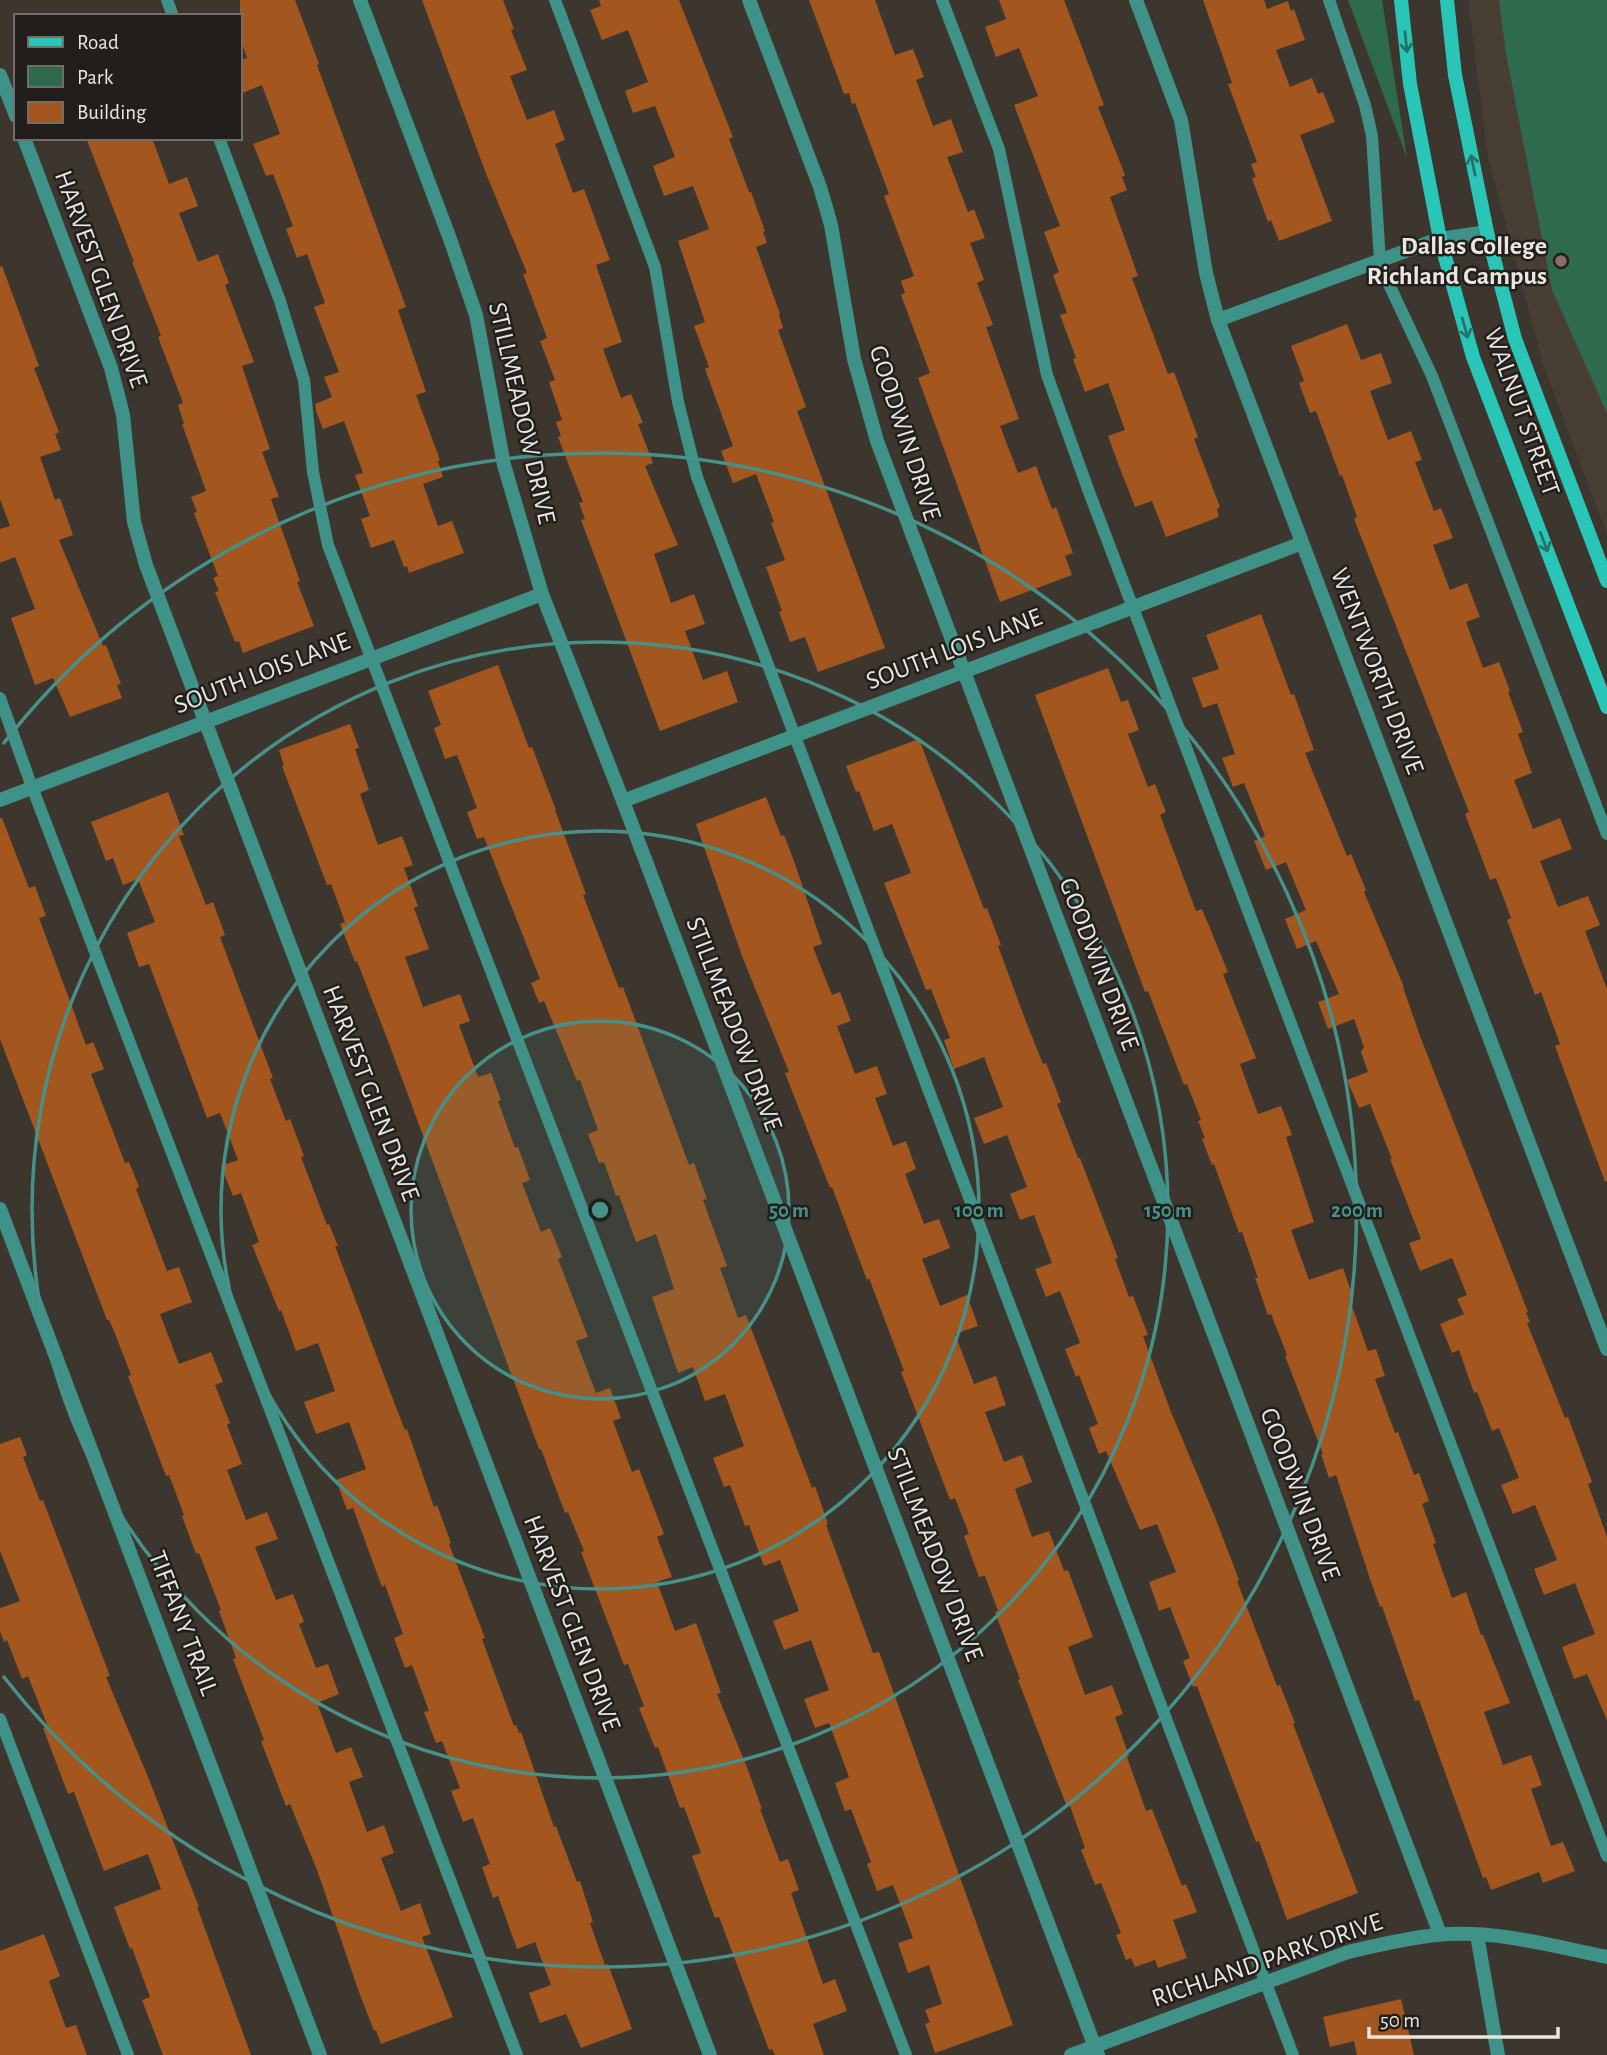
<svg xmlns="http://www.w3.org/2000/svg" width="1607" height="2055" font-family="'Alegreya Sans',sans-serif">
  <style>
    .built { fill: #493e33 }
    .green { fill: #2e6b4d }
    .building { fill: #a3561e }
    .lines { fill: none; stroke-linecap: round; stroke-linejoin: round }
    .lane { stroke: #3f9288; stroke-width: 12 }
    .street { stroke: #3f9288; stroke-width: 14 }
    .secondary { stroke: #29c5b6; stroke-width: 14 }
    .oneway { stroke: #257268 }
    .ring { fill: none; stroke: #46928a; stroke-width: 3.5 }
    .education-dot { fill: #8d6e63; stroke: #211e1b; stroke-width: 2.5 }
    .labels { text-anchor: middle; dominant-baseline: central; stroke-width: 5; stroke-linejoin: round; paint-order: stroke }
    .poi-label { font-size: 26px; font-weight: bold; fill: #e9e5e0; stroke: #211e1b; text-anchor: end }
    .street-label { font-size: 26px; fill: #e9e5e0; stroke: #211e1b }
    .centre { fill: #46928a; stroke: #211e1b; stroke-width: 3.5 }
    .ring-label { font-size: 21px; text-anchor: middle; font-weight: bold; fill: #46928a; stroke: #211e1b; stroke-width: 5; stroke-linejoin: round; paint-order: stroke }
  </style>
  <rect width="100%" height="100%" fill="#3d362f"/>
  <path class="built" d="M1468 0H1607V534L1543 364 1488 157Z"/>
  <g class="green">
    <path d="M1348 0H1382L1407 158Z"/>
    <path d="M1499 0H1607V413L1552 290 1506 54Z"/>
  </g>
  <g class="building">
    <path d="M240 0H295L319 64 317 65 406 307 398 310 426 392 416 395 440 460 438 461 443 477 423 484 438 526 452 521 464 553 409 573 407 566 404 567 394 540 371 548 361 519 370 516 355 475 363 473 344 421 323 429 316 411 315 404 332 397 324 377 339 372 314 307 325 303 307 254 297 258 286 229 293 226 273 174 266 176 253 144 280 134 262 85 240 94V60L247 58 240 38Z"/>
    <path d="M422 0H503L514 29 511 30 527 70 510 76 527 120 554 110 565 140 555 144 573 193 584 189 610 260 596 265 622 342 603 349 621 398 631 394 643 423 638 424 653 463 645 466 678 545 654 554 671 603 694 594 705 624 685 631 703 680 727 671 738 702 660 731 581 520 585 519 579 503 583 502 558 437 561 436 556 422 562 420 549 382 555 380 540 341 547 338 523 274 527 273 485 171Z"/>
    <path d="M599 0H679L733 137 729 139 749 192H751L765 231 763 232 767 243 756 247 780 314 779 315 783 328 778 330 806 407 797 411 885 648 818 672 805 637 790 642 779 612 782 611 766 567 785 560 771 523 774 522 756 474 733 483 721 451 733 446 705 369 709 367 694 326 705 322 678 241 709 229 693 186 664 196 653 166 675 157 655 106 633 113 625 91 648 82 628 30 602 40 590 10 601 6Z"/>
    <path d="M809 0H875L895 55 913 49 924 77 916 80 933 126 951 119 963 152 947 157 968 212 974 209 985 238 970 243 984 280 977 283 993 325 986 327 1019 419 1000 426 1018 473 1036 466 1052 509 1056 507 1073 553 1065 556 1072 575 1000 602 918 378 930 373 901 295 905 293 901 281 914 276 884 196 889 194 855 103 852 104 849 93 844 94Z"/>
    <path d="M999 0H1064L1104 105 1098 107 1125 175 1122 177 1127 190 1110 197 1138 276 1132 278 1168 374 1174 372 1198 437 1194 439 1220 507 1217 509 1219 517 1166 537 1152 501 1135 507 1119 466 1108 436 1125 430 1108 383 1085 392 1073 359 1076 358 1060 315 1067 313 1053 275 1059 272 1044 232 1060 226 1014 105 1038 96 1019 48 996 57 985 27 1006 19Z"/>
    <path d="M1203 0H1264L1267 9 1288 1 1291 11 1294 9 1305 40 1276 50 1290 87 1312 78 1318 94 1323 92 1335 122 1300 135 1332 221 1279 241 1271 220 1268 222 1252 178 1256 177 1251 164 1257 162 1228 84 1232 83Z"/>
    <path d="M86 138H152L169 184 187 177 198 206 179 213 198 262 218 254 229 283 225 285 254 362 242 366 270 449 262 452 279 497 271 499 300 581 297 582 314 626 243 653 239 641 235 642 215 592 219 591 213 578 218 576 194 513 197 512 191 497 206 491 182 424H184L178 405 183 403 158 337 161 336 132 262H134Z"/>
    <path d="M2 266 39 366 34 368 59 432 55 434 61 450 40 457 55 500 60 498 73 535 59 540 103 646 106 645 121 684 117 685 122 698 70 717 53 678 35 685 11 618 35 609 15 557 0 563V529L10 526 0 499V267Z"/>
    <path d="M1347 324 1361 360 1381 353 1392 383 1370 391 1388 440 1411 431 1422 460 1415 462 1434 511 1441 508 1453 538 1433 545 1450 590 1467 583 1480 617 1466 622 1483 668 1499 662 1510 691 1508 692 1523 732 1518 734 1532 773 1514 780 1533 829 1560 818 1572 849 1540 861 1558 907 1588 896 1600 925 1585 931 1607 989V1181L1605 1182 1555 1046 1560 1044 1541 992 1535 995 1507 920 1511 918 1496 878 1490 880 1465 814 1469 812 1354 519 1357 517 1342 475 1340 476 1316 411 1310 413 1299 383 1304 381 1291 346Z"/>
    <path d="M1261 614 1291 695 1294 694 1314 750 1305 753 1347 856 1351 854 1366 890 1364 892 1404 987H1403L1420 1036 1528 1312 1526 1313 1530 1322 1527 1323 1565 1418 1568 1417 1592 1482 1588 1484 1607 1537V1720L1587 1674 1574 1679 1562 1647 1595 1634 1575 1583 1544 1595 1534 1569 1557 1560 1535 1505 1513 1514 1501 1485 1519 1478 1499 1428 1492 1431 1477 1392 1474 1393 1459 1350 1452 1353 1440 1324 1464 1314 1457 1299 1467 1295 1452 1258 1420 1271 1409 1243 1421 1239 1390 1159H1392L1370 1104 1359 1108 1347 1080 1368 1072 1361 1052 1364 1047 1354 1019 1328 1029 1318 1002 1339 994 1316 941 1297 949 1285 919 1306 910 1286 862 1266 870 1254 841 1265 836 1244 783 1233 787 1222 758 1235 754 1217 703 1203 708 1192 678 1219 669 1206 635Z"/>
    <path d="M498 665 529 748 532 747 556 810H555L586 894 583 895 619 988 623 987 689 1165 694 1163 707 1199 703 1200 727 1266 720 1268 738 1318 746 1315 812 1488 815 1486 828 1524 826 1525 873 1653 879 1652 1013 2025 935 2053 925 2024 930 2022 925 2010 942 2004 929 1965 908 1973 898 1943 913 1938 893 1885 877 1891 867 1864 871 1862 851 1809 845 1811 835 1783 849 1777 829 1723 815 1728 804 1699 829 1690 811 1640 784 1650 773 1621 799 1611 780 1560 764 1566 749 1525 745 1526 730 1485 724 1487 713 1458 744 1446 725 1394 705 1401 693 1367 678 1373 652 1297 674 1289 656 1234 636 1242 619 1195 616 1196 604 1162 599 1163 588 1134 598 1130 580 1080 577 1081 544 1001 539 1003 531 983 540 979 484 837 477 839 467 812 477 808 457 755 445 759 434 728 441 725 428 691Z"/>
    <path d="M1108 668 1121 702 1128 700 1139 730 1128 734 1148 787 1155 784 1166 812 1160 815 1196 911 1202 909 1228 972 1223 974 1256 1058 1240 1064 1258 1114 1281 1106 1292 1135 1286 1137 1314 1222 1291 1230 1309 1280 1343 1268 1353 1297 1349 1298 1368 1351 1376 1349 1385 1376 1375 1379 1395 1433 1398 1432 1414 1475 1419 1473 1429 1501 1422 1504 1436 1543 1433 1544 1452 1598 1466 1592 1481 1635H1483L1510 1703 1484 1712 1503 1765 1531 1755 1542 1785 1531 1789 1551 1846 1563 1842 1575 1871 1543 1883 1539 1872 1491 1890 1486 1877 1483 1878 1419 1700 1415 1701 1382 1606 1380 1607 1371 1582 1336 1475 1329 1478 1321 1454H1323L1285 1356 1287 1355 1271 1314 1268 1315 1255 1278H1258L1242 1232 1239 1233 1214 1164 1212 1165 1202 1139 1205 1138 1198 1121 1201 1120 1187 1084 1184 1085 1148 991 1145 992 1035 695Z"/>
    <path d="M350 724 359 748 355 749 369 790 360 794 378 845 402 836 413 865 404 868 418 906 414 908 429 949 405 957 423 1007 460 994 470 1021 459 1025 478 1077 491 1073 501 1100 498 1101 515 1148 518 1147 530 1180 522 1183 541 1232 550 1228 562 1257 558 1259 588 1337 576 1341 596 1393 610 1388 621 1418 613 1421 632 1472 639 1469 664 1534 657 1537 672 1577 657 1582 675 1631 696 1623 721 1693 717 1694 748 1770 762 1809H760L780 1862 788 1859 799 1890 791 1893 823 1984 835 1979 847 2011 813 2024 824 2055H775L772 2049 769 2050 719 1917 715 1918 692 1856 701 1853 684 1807 680 1808 658 1747 655 1748 639 1708 644 1706 628 1664 624 1665 581 1552 584 1551 568 1512 565 1513 541 1449H539L388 1041 357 961 355 962 340 924 345 922 331 884 327 885 282 766H284L279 750Z"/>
    <path d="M919 739 984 909 987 908 1001 945 998 946 1025 1019 1043 1064 1046 1063 1061 1102 1057 1104 1078 1158H1080L1118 1258 1115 1259 1129 1297 1133 1296 1148 1335 1143 1336 1171 1412 1215 1517 1239 1580 1237 1581 1277 1686 1280 1685 1295 1723 1293 1724 1358 1893 1287 1920 1259 1841 1256 1842 1197 1686 1193 1687 1183 1661 1190 1658 1170 1607 1159 1611 1149 1582 1176 1572 1157 1524 1140 1530 1106 1451 1099 1454 1089 1428 1098 1424 1079 1375 1076 1377 1065 1349 1080 1343 1060 1291 1046 1297 1035 1269 1052 1263 1034 1215 1020 1220 1010 1194 1027 1187 1007 1135 984 1144 974 1118 1003 1107 984 1057 954 1069 944 1040 950 1038 931 989 926 990 884 883 911 873 892 824 874 831 859 791 856 792 846 766Z"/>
    <path d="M168 792 184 835 179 836 206 905 213 902 225 935 220 937 273 1078 270 1079 286 1121 290 1119 304 1156 301 1157 327 1225 329 1224 338 1246H335L399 1415 405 1430 407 1429 434 1507 437 1505 451 1543 449 1544 485 1638 482 1639 514 1726 516 1725 519 1733 521 1732 554 1827 556 1826 577 1882 580 1881 593 1922 590 1923 605 1965 608 1964 632 2029 581 2048 566 2014 540 2023 529 1993 551 1985 535 1942 517 1949 498 1896 493 1898 482 1867 490 1864 473 1818 463 1822 451 1791 460 1788 442 1741 436 1743 424 1712 429 1711 412 1665 405 1668 394 1638 403 1634 385 1585 382 1587 353 1508 347 1510 336 1480 366 1469 349 1422 316 1434 304 1402 335 1391 318 1343 296 1351 281 1310 279 1311 252 1245 259 1242 241 1193 233 1196 221 1166 238 1160 220 1113 207 1118 149 964 139 967 127 933 155 922 138 879 123 885 113 858 106 861 91 822Z"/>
    <path d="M766 797 781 836 784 835 795 864 822 944 813 947 832 995 840 992 851 1021 837 1026 855 1074 877 1066 887 1094 875 1098 893 1146 906 1141 916 1169 905 1174 924 1224 939 1219 950 1248 922 1259 940 1306 967 1295 978 1326 955 1334 974 1384 996 1376 1006 1405 985 1412 1004 1462 1022 1455 1032 1482 1015 1489 1032 1537 1049 1531 1064 1571 1068 1570 1093 1637 1068 1647 1085 1695 1112 1685 1123 1714 1115 1717 1129 1756 1127 1757 1146 1811 1152 1809 1182 1886 1186 1884 1197 1912 1173 1920 1187 1958 1158 1968 1155 1960 1135 1967 1131 1958 1126 1960 1116 1935 1121 1933 1101 1883 1095 1885 1081 1850 1085 1848 1070 1806 1067 1807 1018 1680 1020 1679 995 1612 998 1611 985 1576 979 1577 964 1536 969 1534 955 1498 950 1500 901 1372 904 1371 869 1278 867 1280 832 1187 830 1188 785 1073 789 1072 742 956 696 824Z"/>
    <path d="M0 818H2L29 888 35 886 46 916 39 918 68 996 86 1045 93 1042 104 1069 91 1074 125 1163 129 1162 139 1187 136 1189 167 1271 179 1267 192 1302 160 1314 179 1364 211 1352 223 1382 215 1385 230 1423 227 1425 242 1464 227 1470 246 1520 267 1512 278 1539 255 1547 276 1600 293 1594 304 1622 299 1624 316 1668 328 1664 339 1694 317 1703 336 1753 351 1747 363 1777 349 1782 367 1832 384 1825 394 1853 381 1858 401 1911 420 1903 431 1934 422 1937 453 2017 381 2044 376 2030 374 2031 359 1992 317 1870 290 1804 286 1806 261 1741 264 1740 233 1659 236 1658 219 1611 221 1610 199 1553 196 1554 182 1516 184 1515 169 1475 166 1476 128 1376 131 1375 114 1331 109 1320H107L0 1039Z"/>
    <path d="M20 1437 27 1455 23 1457 40 1501 43 1500 110 1676 106 1677 148 1777 199 1907H197L251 2055H163L142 2000 150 1997 132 1948 130 1949 114 1907 161 1889 148 1854 104 1871 74 1792 68 1794 43 1728 48 1727 28 1676 22 1679 7 1640 4 1642 0 1631V1608L20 1601 0 1551V1444Z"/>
    <path d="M44 1934 60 1976 49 1981 66 2028 76 2025 87 2055H0V1951Z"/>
    <path d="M1401 1999 1414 2055H1357L1354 2041 1330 2047 1323 2017Z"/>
  </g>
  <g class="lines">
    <g class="lane">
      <path d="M167 0 173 16"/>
      <path d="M555 0 655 267 678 402 697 477 1293 2055"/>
      <path d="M942 0 999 149 1047 375 1089 492 1607 1856"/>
      <path d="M1329 0 1365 105 1372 136 1380 261 1387 280 1432 376 1607 834"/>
      <path d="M219 138 280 301 304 380 313 472 328 545 906 2055"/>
      <path d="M0 698 32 787 517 2055"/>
      <path d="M0 1719 128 2055"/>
    </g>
    <g class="street">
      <path d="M360 0 450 239 476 315 504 465 542 594 623 801 1098 2055"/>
      <path d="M749 0 820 187 831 225 854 359 877 441 1440 1934"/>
      <path d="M1136 0 1181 120 1206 273 1218 320 1607 1349"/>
      <path d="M0 75 16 116"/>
      <path d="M24 138 111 368 123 415 134 522 146 565 710 2055"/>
      <path d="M1218 320 1422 245 1440 239 1487 232"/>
      <path d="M0 800 542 594"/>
      <path d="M623 801 1302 543"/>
      <path d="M0 1209 320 2055"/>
      <path d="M1477 1935 1498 2055"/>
      <path d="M1071 2055 1348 1952C1378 1945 1407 1938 1437 1935 1494 1929 1552 1946 1607 1957"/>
    </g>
    <g class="secondary">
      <path d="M1401 0 1410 84 1440 239 1473 357 1607 707"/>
      <path d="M1447 0 1455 75 1487 232 1515 339 1607 581"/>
    </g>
  </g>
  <defs><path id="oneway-shaft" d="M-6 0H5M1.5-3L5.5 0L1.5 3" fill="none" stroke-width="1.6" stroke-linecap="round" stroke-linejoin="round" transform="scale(1.75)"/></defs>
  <g class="oneway">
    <use href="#oneway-shaft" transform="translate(1406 42) rotate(84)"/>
    <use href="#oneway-shaft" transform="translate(1473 165) rotate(-102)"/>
    <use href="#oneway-shaft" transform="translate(1465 328) rotate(74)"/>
    <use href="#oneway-shaft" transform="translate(1544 542) rotate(69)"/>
  </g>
  <circle cx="600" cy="1210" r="189" fill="#46928a" fill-opacity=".12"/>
  <g class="ring">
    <circle cx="600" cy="1210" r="189"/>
    <circle cx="600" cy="1210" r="379"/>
    <circle cx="600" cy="1210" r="568"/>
    <path d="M3 744A757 757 0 1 1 3 1676"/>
  </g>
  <circle class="education-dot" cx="1561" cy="261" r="7"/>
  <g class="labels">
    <g class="poi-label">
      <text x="1547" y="246">Dallas College<tspan x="1547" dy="30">Richland Campus</tspan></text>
    </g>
    <g class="street-label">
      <text transform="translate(101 279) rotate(70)">HARVEST GLEN DRIVE</text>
      <text transform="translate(1522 412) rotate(70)">WALNUT STREET</text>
      <text transform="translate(522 413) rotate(77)">STILLMEADOW DRIVE</text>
      <text transform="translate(905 433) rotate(72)">GOODWIN DRIVE</text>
      <text transform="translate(954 649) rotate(-21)">SOUTH LOIS LANE</text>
      <text transform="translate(1377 671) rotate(69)">WENTWORTH DRIVE</text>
      <text transform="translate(262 673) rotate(-21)">SOUTH LOIS LANE</text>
      <text transform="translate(1099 964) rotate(69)">GOODWIN DRIVE</text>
      <text transform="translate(734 1024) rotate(69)">STILLMEADOW DRIVE</text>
      <text transform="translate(371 1093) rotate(69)">HARVEST GLEN DRIVE</text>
      <text transform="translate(1300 1494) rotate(69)">GOODWIN DRIVE</text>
      <text transform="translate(935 1554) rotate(69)">STILLMEADOW DRIVE</text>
      <text transform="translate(183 1623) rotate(69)">TIFFANY TRAIL</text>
      <text transform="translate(572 1623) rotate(69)">HARVEST GLEN DRIVE</text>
      <text transform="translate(1267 1960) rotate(-19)">RICHLAND PARK DRIVE</text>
    </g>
  </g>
  <circle cx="600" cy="1210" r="10" class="centre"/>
  <g class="ring-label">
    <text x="789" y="1217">50 m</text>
    <text x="979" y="1217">100 m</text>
    <text x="1168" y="1217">150 m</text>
    <text x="1357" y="1217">200 m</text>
  </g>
  <rect x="14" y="14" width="228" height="126" fill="#211e1b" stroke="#716e6a" stroke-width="2"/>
  <rect x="28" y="37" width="35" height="10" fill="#29c5b6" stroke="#716e6a" stroke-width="2"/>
  <text x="77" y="49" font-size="21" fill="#e9e5e0">Road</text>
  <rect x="28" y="66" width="35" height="21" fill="#2e6b4d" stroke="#716e6a" stroke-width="2"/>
  <text x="77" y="84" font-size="21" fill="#e9e5e0">Park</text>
  <rect x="28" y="102" width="35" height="21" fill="#a3561e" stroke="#716e6a" stroke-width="2"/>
  <text x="77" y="119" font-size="21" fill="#e9e5e0">Building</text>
  <path d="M1369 2027v10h189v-10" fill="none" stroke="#e9e5e0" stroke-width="3.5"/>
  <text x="1380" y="2027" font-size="21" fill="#e9e5e0" stroke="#211e1b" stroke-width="5" paint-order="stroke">50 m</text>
</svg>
